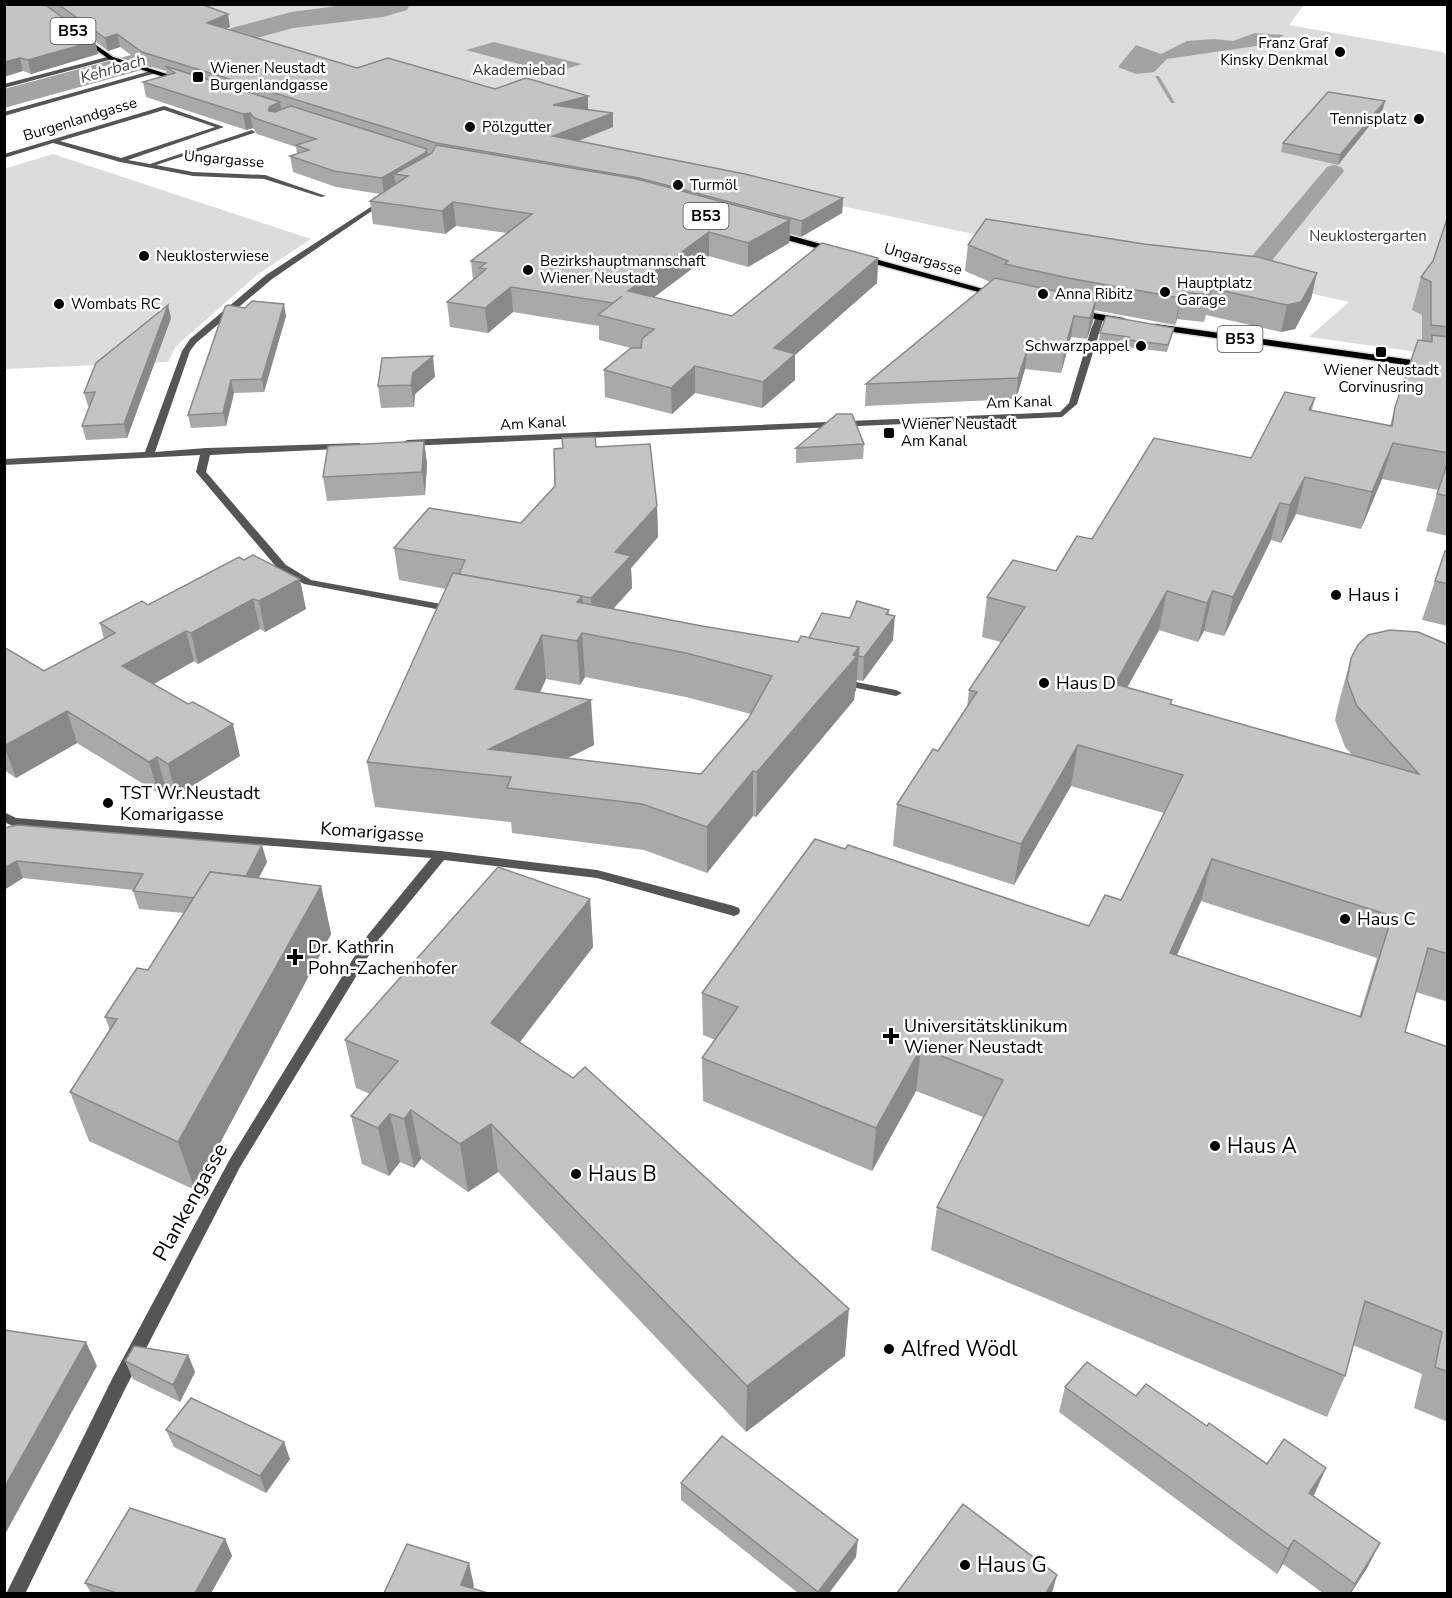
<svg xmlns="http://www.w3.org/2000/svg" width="1452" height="1598" font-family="'Nunito Sans',sans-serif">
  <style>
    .green { fill: #dcdcdc }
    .water { fill: #a3a3a3 }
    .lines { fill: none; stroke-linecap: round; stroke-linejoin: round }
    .stream { fill: #a3a3a3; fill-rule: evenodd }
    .canal { fill: #a3a3a3; fill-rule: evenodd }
    .river { fill: #a3a3a3; fill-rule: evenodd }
    .primary-casing { stroke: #dbdbdb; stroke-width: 3 }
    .minor { fill: #555; fill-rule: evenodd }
    .primary { fill: #000; fill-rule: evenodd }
    .wall { fill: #a9a9a9; fill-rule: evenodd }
    .shaded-wall { fill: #898989 }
    .building { fill: #c4c4c4; stroke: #898989; stroke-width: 1.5; fill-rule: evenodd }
    .poi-dot { fill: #000; stroke: #fff; stroke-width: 2 }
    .labels { text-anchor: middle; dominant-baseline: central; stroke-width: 5; stroke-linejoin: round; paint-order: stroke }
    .far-poi-label { font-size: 15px; fill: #000; stroke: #fff; text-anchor: start }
    .far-park-label { font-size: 15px; fill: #333; stroke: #fff }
    .far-street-label { font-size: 15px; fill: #000; stroke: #fff }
    .shield { fill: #fff; stroke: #4c4c4c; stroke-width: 1.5 }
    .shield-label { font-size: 16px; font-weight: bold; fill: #000 }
    .far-water-label { font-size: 16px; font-style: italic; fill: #444; stroke: #fff }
    .poi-label { font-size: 18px; fill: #000; stroke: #fff; text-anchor: start }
    .street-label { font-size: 18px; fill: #000; stroke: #fff }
    .near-poi-label { font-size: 21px; fill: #000; stroke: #fff; text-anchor: start }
    .near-street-label { font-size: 21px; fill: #000; stroke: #fff }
  </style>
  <rect width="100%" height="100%" fill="#fff"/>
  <g class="green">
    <path d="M169 5H1304L1289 25 1442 52 1447 55V219L1422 315 1447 356 1309 337 1349 302 1236 277 1034 247 621 159 309 56Z"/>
    <path d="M53 154 311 239 258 274 176 346 168 362 5 369 4 169Z"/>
  </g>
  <g class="water">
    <path d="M1255 33 1284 35 1270 44 1167 59 1154 72 1136 74 1118 67 1136 45 1161 54 1187 41 1214 39 1233 41Z"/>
    <path d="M494 42 582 64 553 73 466 50Z"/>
  </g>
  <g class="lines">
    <path class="stream" d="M1155 76H1159L1175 103H1171Z"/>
    <path class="canal" d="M1334 165 1341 167 1344 171 1253 284 1245 286 1237 284 1234 279 1237 274 1327 167Z"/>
    <path class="river" d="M352 4H410L407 10 383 17 293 28 4 108V89L291 12Z"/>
    <g class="primary-casing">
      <g id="primary">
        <path d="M79 36H83L113 57 189 81 182 83 109 59 79 38Z"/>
        <path d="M768 231H774L1005 295 997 297 768 235Z"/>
        <path d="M1075 310 1123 318 1128 321 1123 324 1072 315 1070 313Z"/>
        <path d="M1155 324 1448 365V371L1152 329 1150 327Z"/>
      </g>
    </g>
    <g class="minor">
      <path d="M111 56 113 59 4 88V84Z"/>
      <path d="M154 70 156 73 4 116V112Z"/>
      <path d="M164 106 224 127 128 160 150 164 252 130 255 132 254 133 156 165 193 172 265 175 326 196 321 197 264 179 193 176 120 162 53 143 4 158V154ZM164 110 215 127 121 158 60 141Z"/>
      <path d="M383 199 385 200V202L272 279 196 343 190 351 155 452 206 448 360 443V447L357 448 210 455 206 472 286 565 311 580 452 606 457 609 456 611 452 612 304 584 278 569 196 472 200 455 4 465V459L145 452 182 351 190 339 266 275Z"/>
      <path d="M1097 315 1104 317 1077 404 1062 417 407 446 403 443 407 440 1060 412 1069 403 1091 329Z"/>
      <path d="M841 679 896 690 902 693 896 696 837 684 836 682 837 680Z"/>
      <path d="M4 812 16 818 441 851 597 870 734 906 739 908 740 911 739 914 734 916 597 878 444 860 377 942 240 1167 124 1391 25 1594H6L112 1379 230 1159 367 936 431 858 13 826 4 822Z"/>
    </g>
    <use href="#primary" class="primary"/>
  </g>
  <g class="wall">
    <path d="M4 4H201L230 27 226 29 357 68 495 89 588 96V110L613 113V127L579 141 843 198 842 213 801 237 790 234 789 243 748 267 709 256 654 297 732 316 878 258 877 283 795 355V380L762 408 695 393 672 414 605 397 604 370 631 348 599 340V326L513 312 488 333 450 327 447 302 473 280 471 261 507 233 456 226 445 234 373 224 370 201 380 194 336 187 293 172 290 156 297 154 296 147 257 134 253 128 246 130 146 97 143 82 167 75 166 71 145 65 120 47 108 51 95 41 98 54 31 74 23 71Z"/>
    <path d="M1383 109 1338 165 1281 152 1283 143Z"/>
    <path d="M1448 216V536L1426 531 1438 490 1382 479 1361 529 1296 514 1281 543 1271 540 1224 636 1204 631 1198 642 1159 630 1127 687 1172 700 1171 704 1352 755 1345 747 1335 720 1340 698 1351 658 1448 646V1002L1416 992 1405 1032 1448 1047V1422L1414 1408 1422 1374 1353 1345 1345 1376 1327 1417 931 1250 937 1207 983 1117 916 1091 872 1171 703 1101 702 1058 715 1040 703 1035 702 993 845 849 1089 926 1121 900 1164 813 1071 786 1014 885 893 846 897 804 938 751 967 707 969 690 1001 642 982 637 987 597 1056 571 1092 539 1251 458 1315 398 1312 410 1390 426 1395 407 1422 341V315L1412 310 1421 277 1433 261ZM1201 901 1377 958 1359 1017 1177 955Z"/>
    <path d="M968 245 1317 273 1311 299 1295 329 1281 332 1206 315 1204 322 1177 319 1175 325 1094 310 1093 321 1087 339 1071 337 1061 373 1025 369 1016 399 865 406 866 384 990 282 965 271Z"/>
    <path d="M168 305 171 318 127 438 86 440 82 426 90 406H88L84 393Z"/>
    <path d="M286 316 264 392 234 393 226 426 191 428 188 415Z"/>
    <path d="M1174 328 1167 352 1126 347 1127 344 1099 341 1100 333Z"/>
    <path d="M435 377 415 394 414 407 381 408 378 386Z"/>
    <path d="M424 441 427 464 425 495 327 501 323 477Z"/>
    <path d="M864 444 863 459 796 463V448Z"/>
    <path d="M596 447 657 506 658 537 631 568 632 588 613 609 702 626 798 642 809 638 850 618 888 614 893 640 863 681 856 680 854 700 756 817 753 816 707 873 644 850 512 833 511 822 375 807 367 762 446 589 399 580 394 548 521 523ZM585 677 686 697 751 714 748 719 701 774 568 758 594 745 540 693 546 679 580 685Z"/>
    <path d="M1445 551 1448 552V626L1422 620Z"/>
    <path d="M239 557 306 609 265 632 260 629 198 664 194 661 153 684 240 756 176 796 166 789 158 793 77 743 16 778 4 770V647L44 671 104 639 100 623 148 605Z"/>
    <path d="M4 828 267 862 258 878 321 886 331 934 195 1190 89 1141 70 1092 110 1030 105 1017 148 970 184 913 139 909 133 891 134 890 23 878 4 890Z"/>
    <path d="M590 899 593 947 519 1042 845 1356 746 1432 498 1172 468 1192 421 1159 414 1168 400 1162 389 1176 362 1164 351 1116 370 1094 356 1088 345 1040Z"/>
    <path d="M188 1355 195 1372 180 1402 133 1379 125 1361Z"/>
    <path d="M1065 1387 1136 1396 1207 1426 1315 1493 1313 1496 1380 1543 1367 1568 1351 1593H1323L1283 1564 1277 1574 1059 1412Z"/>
    <path d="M166 1430 290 1459 266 1493 174 1447Z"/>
    <path d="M681 1483 856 1557 829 1593H798L681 1500Z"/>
    <path d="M225 1539 232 1556 211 1593H91L85 1583Z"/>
  </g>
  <g class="shaded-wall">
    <path d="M228 14 230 27 209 36 207 23Z"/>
    <path d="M117 34 120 47 108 51 105 38Z"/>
    <path d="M95 41 98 54 31 74 28 60Z"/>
    <path d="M20 58 23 71 4 77V62Z"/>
    <path d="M588 96V110L553 105Z"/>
    <path d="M1385 101 1383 109 1338 165 1340 155Z"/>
    <path d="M280 102 283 118 271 122 272 126 269 107Z"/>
    <path d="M250 113 253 128 246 130 243 114Z"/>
    <path d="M613 113V127L554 150 553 136Z"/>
    <path d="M427 149 429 165 394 174 396 188 384 195 382 178Z"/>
    <path d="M843 198 842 213 801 237 802 221Z"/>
    <path d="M453 202 456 226 445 234 442 211Z"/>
    <path d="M790 220 789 243 748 267V243Z"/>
    <path d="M709 232V256L629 316 628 291Z"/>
    <path d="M878 258 877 283 795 355V380L762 408 763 382 774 348Z"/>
    <path d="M1317 273 1311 299 1295 329 1281 332 1287 305Z"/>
    <path d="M511 287 513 312 488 333 485 308Z"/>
    <path d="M1182 292 1177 319 1175 325 1180 298Z"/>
    <path d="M1096 300 1093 321 1087 339 1090 318Z"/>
    <path d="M284 304 286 316 264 392 262 379Z"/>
    <path d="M168 305 171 318 127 438 124 424Z"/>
    <path d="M1074 316 1071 337 1061 373 1064 352Z"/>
    <path d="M1028 348 1025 369 1016 399 1018 378Z"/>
    <path d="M433 356 435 377 415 394 414 407 411 385 413 373Z"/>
    <path d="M695 366V393L672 414 671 388Z"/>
    <path d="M231 380 234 393 226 426 223 413Z"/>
    <path d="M424 441 427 464 425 495 422 472Z"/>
    <path d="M1393 443 1382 479 1361 529 1372 492Z"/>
    <path d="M1305 477 1296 514 1281 543 1290 505Z"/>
    <path d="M1280 503 1271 540 1224 636 1233 597Z"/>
    <path d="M657 506 658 537 631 568 632 588 593 631 591 598 615 552Z"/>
    <path d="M300 579 306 609 265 632 259 601Z"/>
    <path d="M1167 591 1159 630 1107 724 1115 684Z"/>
    <path d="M1213 591 1204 631 1198 642 1207 603Z"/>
    <path d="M582 596 585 634 582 633 585 677 580 685 577 641V602Z"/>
    <path d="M253 599 260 629 198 664 191 633Z"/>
    <path d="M889 610 887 626 895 616 893 640 863 681 864 657Z"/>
    <path d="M186 631 194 661 131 697 122 666Z"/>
    <path d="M542 635 546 679 520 734 515 689Z"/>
    <path d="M859 647 856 691 855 692 854 700 756 817 757 772Z"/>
    <path d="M591 700 594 745 511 786V777L489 749Z"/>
    <path d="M67 711 77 743 16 778 4 746Z"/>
    <path d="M233 724 240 756 176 796 168 764Z"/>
    <path d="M1078 745 1071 786 1014 885 1021 844Z"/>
    <path d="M157 757 166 789 158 793 149 762Z"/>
    <path d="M753 771V816L707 873V827Z"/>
    <path d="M262 845 267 862 238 919 233 901Z"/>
    <path d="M1212 859 1201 901 1159 995 1170 953Z"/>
    <path d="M17 861 23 878 4 890V868Z"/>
    <path d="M321 886 331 934 195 1190 178 1142Z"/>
    <path d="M590 899 593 947 497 1072 491 1023Z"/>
    <path d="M921 1048 916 1091 872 1171 876 1128Z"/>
    <path d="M411 1110 421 1159 414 1168 404 1119Z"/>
    <path d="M390 1114 400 1162 389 1176 378 1128Z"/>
    <path d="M491 1124 498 1172 468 1192 460 1144Z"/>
    <path d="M849 1309 845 1356 746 1432 747 1386Z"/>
    <path d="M86 1342 97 1366 4 1536V1488Z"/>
    <path d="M188 1355 195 1372 180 1402 173 1385Z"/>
    <path d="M284 1442 290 1459 266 1493 260 1476Z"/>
    <path d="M1326 1468 1315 1493 1298 1518 1309 1493Z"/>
    <path d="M225 1539 232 1556 211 1593H195Z"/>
    <path d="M858 1540 856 1557 829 1593H818Z"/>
    <path d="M1294 1540 1283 1564 1277 1574 1288 1549Z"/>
    <path d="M1380 1543 1367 1568 1351 1593H1350Z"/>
    <path d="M469 1563 474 1586 471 1593 461 1585Z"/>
    <path d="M1057 1575 1052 1593H1046Z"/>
  </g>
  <g class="building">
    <path d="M4 4H44L95 41 28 60 20 58 4 62Z"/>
    <path d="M58 4H201L228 14 207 23 357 68 388 58 495 89 526 78 588 96 553 105 613 113 553 136 745 174 843 198 802 221 639 178 436 143 142 52 117 34 105 38Z"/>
    <path d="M165 66 280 102 269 107V111L275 112 291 106 427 149 425 153 382 178 334 171 290 156 309 150 296 145 316 139 254 118 250 113 243 114 143 82 175 73Z"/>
    <path d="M1328 92 1385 101 1340 155 1283 143Z"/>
    <path d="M436 145 637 179 790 220 748 243 709 232 628 291 732 316 822 243 878 258 774 348 795 354 763 382 695 366 671 388 604 370 631 348H641L642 339 654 329 598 315 622 296 613 303 511 287 485 308 447 302 486 269 479 268 486 263 471 261 532 214 453 202 442 211 370 201 408 176 394 174 432 153Z"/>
    <path d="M1448 216V327L1431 325V282L1421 277 1433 261Z"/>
    <path d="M986 219 1144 244 1258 257 1317 273 1301 302 1287 305 1211 288 1210 295 1182 292 1180 298 1068 278 1005 264 1008 261 968 245Z"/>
    <path d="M995 278 1096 300 1090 318 1074 316 1064 352 1028 348 1018 378 866 384Z"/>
    <path d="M252 301 284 304 262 379 231 380 223 413 188 415 225 307 228 305 245 308Z"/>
    <path d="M168 305 124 424 82 426 95 392 84 393 96 363Z"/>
    <path d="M1106 316 1174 328 1168 345 1128 340 1129 337 1100 333Z"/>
    <path d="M1432 335 1448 337V453L1393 443 1372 492 1305 477 1290 505 1280 503 1233 597 1213 591 1207 603 1167 591 1115 684 1172 700 1170 704 1419 774 1357 706 1347 680 1351 658 1358 645 1368 635 1390 630 1418 632 1444 643 1448 646V954L1428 948 1405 1032 1448 1047V1372L1435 1367 1442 1332 1365 1301 1345 1376 937 1207 1003 1080 921 1048 876 1128 702 1058 738 1007 702 993 815 839 845 849 848 845 1089 926 1105 895 1121 900 1183 775 1078 745 1021 844 897 804 933 749 938 751 977 692 969 690 1025 607 987 597 1013 560 1056 571 1077 536 1092 539 1154 438 1251 458 1285 392 1315 398 1309 410 1392 426 1395 407 1418 340 1432 342ZM1212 859 1392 916 1361 1017 1170 953Z"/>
    <path d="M433 356 413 373 411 385 378 386 382 358Z"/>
    <path d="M837 414H852L864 444 796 448Z"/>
    <path d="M595 437 596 447 650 444 657 506 615 552 631 556 591 598 459 574 465 560 394 548 429 508 521 523 555 486 554 449 563 448 562 438Z"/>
    <path d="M424 441 422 472 323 477 328 446Z"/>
    <path d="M1448 461V496L1437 494Z"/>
    <path d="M1445 551 1448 552V584L1435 581Z"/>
    <path d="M253 555 300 579 259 601 253 599 191 633 186 631 122 666 188 704 193 702 233 724 168 764 157 757 149 762 67 711 4 746V647L44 671 115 633 100 623 142 601 148 605 239 557 244 560Z"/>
    <path d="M453 573 582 596 577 602 702 626 798 642 801 636 859 647 853 655 857 656 757 772 753 771 707 827 642 804 507 788 511 777 367 762ZM582 633 686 653 772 676 748 719 701 774 489 749 591 700 515 689 542 635 577 641Z"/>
    <path d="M857 601 889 610 886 614 895 616 864 657 858 656 859 647 809 638 822 613 850 618Z"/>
    <path d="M17 825 262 845 246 876 210 872 194 898 133 891 143 874 17 861 4 868V828Z"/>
    <path d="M498 867 590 899 491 1023 573 1078 585 1067 849 1309 747 1386 491 1124 460 1144 411 1110 404 1119 390 1114 378 1128 351 1116 398 1061 345 1040Z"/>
    <path d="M210 872 321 886 178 1142 70 1092 117 1019 105 1017 137 968 148 970Z"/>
    <path d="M4 1330 86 1342 4 1488Z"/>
    <path d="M134 1346 188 1355 173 1385 125 1361Z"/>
    <path d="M1087 1362 1136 1396 1146 1384 1207 1426 1209 1423 1267 1464 1284 1439 1326 1468 1309 1493 1380 1543 1355 1584 1294 1540 1288 1549 1065 1387Z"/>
    <path d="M191 1398 284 1442 260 1476 166 1430Z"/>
    <path d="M722 1436 858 1540 818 1592 681 1483Z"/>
    <path d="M963 1504 1057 1575 1046 1593H897Z"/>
    <path d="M130 1508 225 1539 195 1593H117L85 1583Z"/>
    <path d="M407 1544 469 1563 461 1585 488 1593H384Z"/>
  </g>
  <g class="poi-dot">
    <circle cx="1340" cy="52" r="6"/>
    <rect x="192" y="71" width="12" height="12" rx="3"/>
    <circle cx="1419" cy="119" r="6"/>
    <circle cx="470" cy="127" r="6"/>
    <circle cx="678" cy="185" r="6"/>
    <circle cx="144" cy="256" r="6"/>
    <circle cx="528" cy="270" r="6"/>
    <circle cx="1165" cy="292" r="6"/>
    <circle cx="1043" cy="294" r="6"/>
    <circle cx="59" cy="304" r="6"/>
    <circle cx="1141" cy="346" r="6"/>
    <rect x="1375" y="346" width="12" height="12" rx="3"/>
    <rect x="883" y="427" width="12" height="12" rx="3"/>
    <circle cx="1336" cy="595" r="6"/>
    <circle cx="1044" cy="683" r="6"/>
    <circle cx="108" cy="803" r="6"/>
    <circle cx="1345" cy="919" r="6"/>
    <path d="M292 948h6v6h6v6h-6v6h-6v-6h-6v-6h6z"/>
    <path d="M888 1027h6v6h6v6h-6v6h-6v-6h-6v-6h6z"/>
    <circle cx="1215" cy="1146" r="6"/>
    <circle cx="576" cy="1174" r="6"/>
    <circle cx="889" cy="1349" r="6"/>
    <circle cx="965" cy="1565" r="6"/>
  </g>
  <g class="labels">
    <g class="far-poi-label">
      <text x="1328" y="43" text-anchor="end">Franz Graf<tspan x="1328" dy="17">Kinsky Denkmal</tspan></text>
      <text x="210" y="68">Wiener Neustadt<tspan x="210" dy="17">Burgenlandgasse</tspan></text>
      <text x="1407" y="119" text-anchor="end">Tennisplatz</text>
      <text x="482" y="127">Pölzgutter</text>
      <text x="690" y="185">Turmöl</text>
      <text x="156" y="256">Neuklosterwiese</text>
      <text x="540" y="261">Bezirkshauptmannschaft<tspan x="540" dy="17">Wiener Neustadt</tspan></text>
      <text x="1177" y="283">Hauptplatz<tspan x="1177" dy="17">Garage</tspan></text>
      <text x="1055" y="294">Anna Ribitz</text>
      <text x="71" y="304">Wombats RC</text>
      <text x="1129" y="346" text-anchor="end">Schwarzpappel</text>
      <text x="1381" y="370" text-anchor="middle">Wiener Neustadt<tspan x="1381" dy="17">Corvinusring</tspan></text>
      <text x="901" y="424">Wiener Neustadt<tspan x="901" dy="17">Am Kanal</tspan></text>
    </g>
    <g class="far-park-label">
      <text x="519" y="70">Akademiebad</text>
      <text x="1368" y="236">Neuklostergarten</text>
    </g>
    <g class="far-street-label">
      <text transform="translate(80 119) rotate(-17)">Burgenlandgasse</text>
      <text transform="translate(224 159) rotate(5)">Ungargasse</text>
      <text transform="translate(923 259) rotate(16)">Ungargasse</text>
      <text transform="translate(1019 402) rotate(-2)">Am Kanal</text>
      <text transform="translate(533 423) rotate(-3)">Am Kanal</text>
    </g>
    <g class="shield">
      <rect x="50.5" y="18" width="45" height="26" rx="4.5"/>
      <rect x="683.5" y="203" width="45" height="26" rx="4.5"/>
      <rect x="1217.5" y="326" width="45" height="26" rx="4.5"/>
    </g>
    <g class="shield-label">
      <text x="73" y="31">B53</text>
      <text x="706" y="216">B53</text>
      <text x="1240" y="339">B53</text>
    </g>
    <g class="far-water-label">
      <text transform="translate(113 69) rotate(-16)">Kehrbach</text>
    </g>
    <g class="poi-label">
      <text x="1348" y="595">Haus i</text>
      <text x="1056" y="683">Haus D</text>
      <text x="120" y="793">TST Wr.Neustadt<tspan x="120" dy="21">Komarigasse</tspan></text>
      <text x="1357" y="919">Haus C</text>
      <text x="308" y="947">Dr. Kathrin<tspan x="308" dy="21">Pohn-Zachenhofer</tspan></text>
      <text x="904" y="1026">Universitätsklinikum<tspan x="904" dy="21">Wiener Neustadt</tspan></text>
    </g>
    <g class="street-label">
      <text transform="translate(372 832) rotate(4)">Komarigasse</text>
    </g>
    <g class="near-poi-label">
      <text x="1227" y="1146">Haus A</text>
      <text x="588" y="1174">Haus B</text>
      <text x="901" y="1349">Alfred Wödl</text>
      <text x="977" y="1565">Haus G</text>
    </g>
    <g class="near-street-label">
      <text transform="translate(190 1202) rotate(-61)">Plankengasse</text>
    </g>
  </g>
  <rect width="1452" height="1598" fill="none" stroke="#000000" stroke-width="12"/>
</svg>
